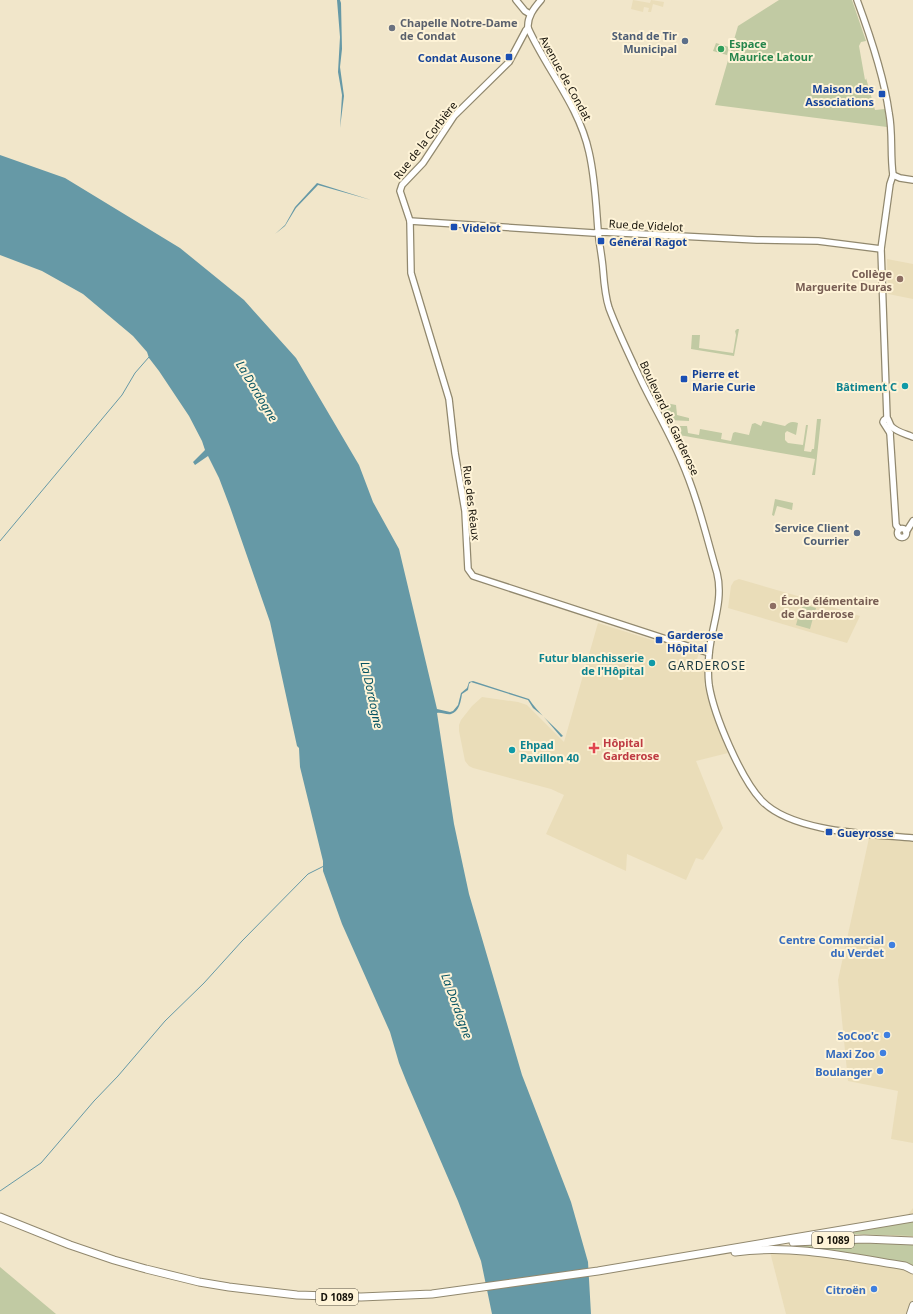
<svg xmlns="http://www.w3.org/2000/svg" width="913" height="1314" font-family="'Noto Sans',sans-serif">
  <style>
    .built { fill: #eaddb9 }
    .green { fill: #c1caa3 }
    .water { fill: #6699a6 }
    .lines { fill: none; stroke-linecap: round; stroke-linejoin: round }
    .stream { stroke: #6699a6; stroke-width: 1 }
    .secondary-casing { stroke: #91886e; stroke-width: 8 }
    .primary-casing { stroke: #91886e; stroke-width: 8 }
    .highway-casing { stroke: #91886e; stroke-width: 9 }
    .secondary { stroke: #fff; stroke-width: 5.5 }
    .primary { stroke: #fff; stroke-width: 6 }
    .highway { stroke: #fff; stroke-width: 7 }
    .worship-dot { fill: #6b7280; stroke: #fef3d7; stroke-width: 1.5 }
    .service-dot { fill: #5c6f8a; stroke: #fef3d7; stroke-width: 1.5 }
    .leisure-dot { fill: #2e9e5b; stroke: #fef3d7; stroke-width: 1.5 }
    .transit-dot { fill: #1a4fb4; stroke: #fef3d7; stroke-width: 1.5 }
    .education-dot { fill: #8d6e63; stroke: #fef3d7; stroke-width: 1.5 }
    .culture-dot { fill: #0f9aa8; stroke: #fef3d7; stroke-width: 1.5 }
    .health-dot { fill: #e0444e; stroke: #fef3d7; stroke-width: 1.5 }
    .shop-dot { fill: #3f7fe0; stroke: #fef3d7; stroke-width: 1.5 }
    .labels { text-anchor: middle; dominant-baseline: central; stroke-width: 4; stroke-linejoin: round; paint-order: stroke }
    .shield { fill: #fef3d7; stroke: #5b5546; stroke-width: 1 }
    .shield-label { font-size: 10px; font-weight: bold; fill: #151108 }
    .worship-label { font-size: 11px; font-weight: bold; fill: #5b616d; stroke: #fef3d7; text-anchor: start }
    .service-label { font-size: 11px; font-weight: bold; fill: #4e5e75; stroke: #fef3d7; text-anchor: end }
    .leisure-label { font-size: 11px; font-weight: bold; fill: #27864d; stroke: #fef3d7; text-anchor: start }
    .transit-label { font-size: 11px; font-weight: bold; fill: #164399; stroke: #fef3d7; text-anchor: start }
    .street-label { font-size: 11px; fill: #151108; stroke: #fef3d7 }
    .education-label { font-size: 11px; font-weight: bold; fill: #785e54; stroke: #fef3d7; text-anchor: end }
    .culture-label { font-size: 11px; font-weight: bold; fill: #0d838f; stroke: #fef3d7; text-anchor: end }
    .health-label { font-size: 11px; font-weight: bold; fill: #be3a42; stroke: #fef3d7; text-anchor: start }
    .shop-label { font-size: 11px; font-weight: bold; fill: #366cbe; stroke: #fef3d7; text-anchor: end }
    .water-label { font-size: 12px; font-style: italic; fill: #055362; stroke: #fef3d7 }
    .neighbourhood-label { font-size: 12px; letter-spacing: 1px; fill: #16363e; stroke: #fef3d7 }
  </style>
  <rect width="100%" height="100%" fill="#f1e6ca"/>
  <g class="built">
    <path d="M633 0 650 3 651 0 664 2 663 7 653 4 651 12H648L649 8 644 7 643 12 631 9Z"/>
    <path d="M887 259 913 264V299L888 294Z"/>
    <path d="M739 579 801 597 860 616 847 643 728 608 731 586 734 581Z"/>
    <path d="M598 623 655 641 656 638 672 643 699 653 697 659 703 661 706 679 704 684 712 711 728 753 696 761 723 828 703 860 696 858 686 880 627 854 626 871 546 834 564 795 551 789 473 768 469 766 465 761 459 731V725L461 720 472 706 482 697 518 702 527 705 564 742Z"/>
    <path d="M871 829 913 834V1143L891 1139 898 1091 848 1081 838 980Z"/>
    <path d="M913 1208V1314H786L769 1248 885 1244Z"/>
  </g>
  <g class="green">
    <path d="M779 0H852L866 41 861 42 859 46 865 80 866 79V78L875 110 885 109 887 127 715 105 738 26Z"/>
    <path d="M716 43 729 47 727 55 713 51Z"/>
    <path d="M737 329H739L734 356 691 349 692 335H700L699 348 733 353 736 335 735 331Z"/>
    <path d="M647 379 651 380 666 403 676 405 677 415 689 418V421L668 420Z"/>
    <path d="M817 419H821L815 475H812L815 459 679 435 677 426H687L688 433 699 435 700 429 722 433 721 439 731 441 733 433 735 432 749 435 752 424 755 423 761 426 763 421 785 426C789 422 792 421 798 423L796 435 787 431 785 433V440L788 443 803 445 806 425H808L804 451 811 452 812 449H814Z"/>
    <path d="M775 499 793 503 792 510 777 506 774 516 772 515Z"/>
    <path d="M803 604 816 608 814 616 801 612Z"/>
    <path d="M799 614 813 618 810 629 796 625Z"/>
    <path d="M913 1221V1236L847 1234 816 1237Z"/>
    <path d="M850 1243 913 1244V1268L781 1247Z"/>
    <path d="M0 1267 56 1314H0Z"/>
  </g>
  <g class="water">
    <path d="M337 0H340L341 3 342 49 340 67 344 96 340 128 342 95 338 72 340 37Z"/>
    <path d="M0 155 65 178 180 248 244 300 296 358 359 465 373 502 399 549 437 709 450 712 453 711 458 705 461 693 467 688 469 682 473 681 529 699C537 712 552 724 563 736L561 737 543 716 533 708 528 700 471 682 469 684 468 690 462 694C461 701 459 712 451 714 447 715 441 712 437 713L454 824 469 894 522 1075 571 1202 588 1262 591 1314H492L481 1261 458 1201 407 1083 399 1063 390 1032 342 924 323 871V861L300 767 299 748 297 746 270 622 230 507 219 478 208 456 195 465 193 462 205 450 202 441 189 416 159 371 149 358 147 352 133 336 83 294 42 271 0 255Z"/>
    <path d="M317 183 371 200 318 185 296 208 285 226 275 234 285 225 295 207Z"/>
  </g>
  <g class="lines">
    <g class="stream">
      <path d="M0 541 122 395 135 373 149 357"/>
      <path d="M0 1191 41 1163 94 1101 118 1076 165 1021 204 983 242 941 308 874 324 866"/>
    </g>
    <g class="secondary-casing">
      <g id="secondary">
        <path d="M516 0 525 11 530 14"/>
        <path d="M541 0C534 8 527 17 528 28 547 70 579 106 589 152 595 178 596 204 598 230 599 243 602 256 603 269 604 282 605 296 609 308 618 332 630 357 641 380 654 407 669 432 681 460 697 496 706 535 717 573 724 601 711 627 709 655 708 665 708 676 709 685 714 716 741 779 762 801 793 833 871 834 913 838"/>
        <path d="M857 0C870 35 884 76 889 113 893 133 890 154 893 175"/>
        <path d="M528 28 526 30 509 62 454 116 423 163 402 185 400 191 410 221 411 273 449 399 455 453 465 511 468 569 473 576 709 653"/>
        <path d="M893 175 890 184 881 249 887 418C890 421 889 424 892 427 897 432 906 434 913 437"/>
        <path d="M893 175 900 178 913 180"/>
        <path d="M410 221 594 233 602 232 757 240 818 241 881 249"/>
        <path d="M887 418 884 420 883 422 890 433"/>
        <path d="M890 433 896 525 899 529"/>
        <circle cx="902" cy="533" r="4.5"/>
        <path d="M906 532 913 521"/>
      </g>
    </g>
    <g class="primary-casing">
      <path id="primary" d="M910 1314 913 1305"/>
    </g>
    <g class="highway-casing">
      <g id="highway">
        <path d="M0 1217 70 1245 114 1260 146 1269 199 1282 229 1287 297 1295 361 1297 432 1294 598 1271 913 1218"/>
        <path d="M793 1242 864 1239 913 1241"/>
        <path d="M735 1252C792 1244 849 1257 905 1266L913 1270"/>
      </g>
    </g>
    <use href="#secondary" class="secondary"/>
    <use href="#primary" class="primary"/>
    <use href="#highway" class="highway"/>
  </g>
  <circle class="worship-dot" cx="392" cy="28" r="4"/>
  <g class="service-dot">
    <circle cx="685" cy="41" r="4"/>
    <circle cx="857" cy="533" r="4"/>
  </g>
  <circle class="leisure-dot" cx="721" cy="49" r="4"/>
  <g class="transit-dot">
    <rect x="505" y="53" width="8" height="8" rx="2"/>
    <rect x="878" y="90" width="8" height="8" rx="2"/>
    <rect x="450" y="223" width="8" height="8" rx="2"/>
    <rect x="597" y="237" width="8" height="8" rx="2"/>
    <rect x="680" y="375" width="8" height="8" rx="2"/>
    <rect x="655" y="636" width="8" height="8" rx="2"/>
    <rect x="825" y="828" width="8" height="8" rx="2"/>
  </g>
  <g class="education-dot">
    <circle cx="900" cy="279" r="4"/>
    <circle cx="773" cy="606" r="4"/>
  </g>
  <g class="culture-dot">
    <circle cx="905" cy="386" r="4"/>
    <circle cx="652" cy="663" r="4"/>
    <circle cx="512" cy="750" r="4"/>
  </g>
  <path class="health-dot" d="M592 742h4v4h4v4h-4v4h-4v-4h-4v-4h4z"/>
  <g class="shop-dot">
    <circle cx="892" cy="945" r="4"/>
    <circle cx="887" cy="1035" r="4"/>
    <circle cx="883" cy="1053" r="4"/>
    <circle cx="880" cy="1071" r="4"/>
    <circle cx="874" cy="1289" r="4"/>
  </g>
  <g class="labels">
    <g class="shield">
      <rect x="812" y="1232" width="42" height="16" rx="3"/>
      <rect x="316" y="1289" width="42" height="16" rx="3"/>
    </g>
    <g class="shield-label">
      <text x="833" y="1240">D 1089</text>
      <text x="337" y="1297">D 1089</text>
    </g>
    <g class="worship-label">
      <text x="400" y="22">Chapelle Notre-Dame<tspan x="400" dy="13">de Condat</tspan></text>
    </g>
    <g class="service-label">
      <text x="677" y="35">Stand de Tir<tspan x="677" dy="13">Municipal</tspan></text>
      <text x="849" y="527">Service Client<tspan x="849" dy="13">Courrier</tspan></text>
    </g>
    <g class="leisure-label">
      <text x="729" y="43">Espace<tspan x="729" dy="13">Maurice Latour</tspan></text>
    </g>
    <g class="transit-label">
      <text x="501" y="57" text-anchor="end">Condat Ausone</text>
      <text x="874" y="88" text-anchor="end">Maison des<tspan x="874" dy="13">Associations</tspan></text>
      <text x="462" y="227">Videlot</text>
      <text x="609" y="241">Général Ragot</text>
      <text x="692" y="373">Pierre et<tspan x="692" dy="13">Marie Curie</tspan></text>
      <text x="667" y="634">Garderose<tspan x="667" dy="13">Hôpital</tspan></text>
      <text x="837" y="832">Gueyrosse</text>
    </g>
    <g class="street-label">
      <text transform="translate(566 78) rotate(61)">Avenue de Condat</text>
      <text transform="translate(425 140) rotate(-52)">Rue de la Corbière</text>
      <text transform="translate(646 225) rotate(3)">Rue de Videlot</text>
      <text transform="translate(670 418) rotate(65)">Boulevard de Garderose</text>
      <text transform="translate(472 503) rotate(83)">Rue des Réaux</text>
    </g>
    <g class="education-label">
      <text x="892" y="273">Collège<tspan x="892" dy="13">Marguerite Duras</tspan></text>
      <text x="781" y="600" text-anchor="start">École élémentaire<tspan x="781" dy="13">de Garderose</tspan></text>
    </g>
    <g class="culture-label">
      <text x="897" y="386">Bâtiment C</text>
      <text x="644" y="657">Futur blanchisserie<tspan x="644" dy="13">de l'Hôpital</tspan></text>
      <text x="520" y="744" text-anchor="start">Ehpad<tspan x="520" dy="13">Pavillon 40</tspan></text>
    </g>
    <g class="health-label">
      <text x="603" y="742">Hôpital<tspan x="603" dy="13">Garderose</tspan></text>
    </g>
    <g class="shop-label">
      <text x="884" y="939">Centre Commercial<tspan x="884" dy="13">du Verdet</tspan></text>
      <text x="879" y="1035">SoCoo'c</text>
      <text x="875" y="1053">Maxi Zoo</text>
      <text x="872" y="1071">Boulanger</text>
      <text x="866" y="1289">Citroën</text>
    </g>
    <g class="water-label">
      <text transform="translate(257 391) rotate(59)">La Dordogne</text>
      <text transform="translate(372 695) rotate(78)">La Dordogne</text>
      <text transform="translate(457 1006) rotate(70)">La Dordogne</text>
    </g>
    <g class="neighbourhood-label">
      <text x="707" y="665">GARDEROSE</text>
    </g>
  </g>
</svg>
